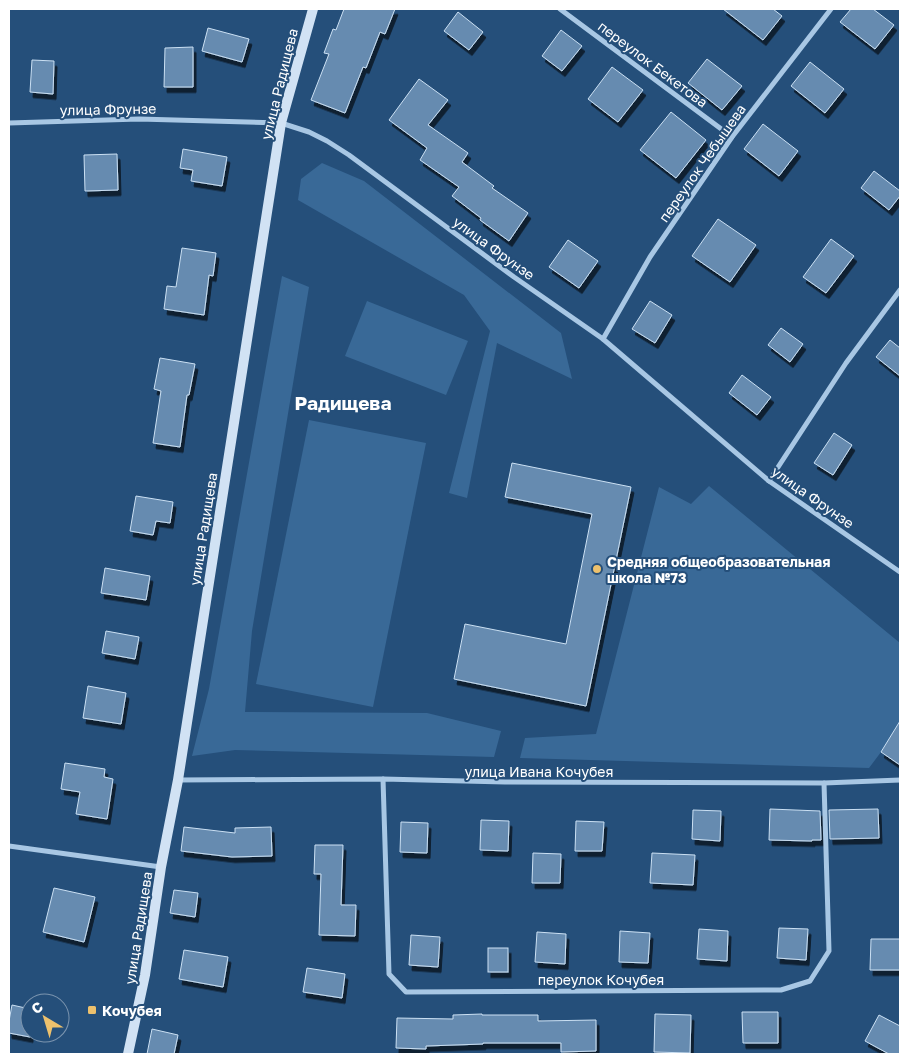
<svg xmlns="http://www.w3.org/2000/svg" width="909" height="1063" font-family="'Golos Text',sans-serif">
  <style>
    .green { fill: #396997 }
    .building { fill: #668bb0; stroke: #cbe0f3; filter: url(#shadow) }
    .lines { fill: none; stroke-linecap: round; stroke-linejoin: round }
    .street { stroke: #a8c7e4; stroke-width: 5 }
    .secondary { stroke: #d1e2f4; stroke-width: 10 }
    .poi-dot { fill: #edc16d; stroke: #254f7a; stroke-width: 2 }
    .labels { text-anchor: middle; dominant-baseline: central; stroke-width: 4; stroke-linejoin: round; paint-order: stroke }
    .street-label { font-size: 14px; fill: #fff; stroke: #254f7a }
    .poi-label { font-size: 14px; font-weight: bold; fill: #fff; stroke: #254f7a; text-anchor: start }
    .district-label { font-size: 19px; font-weight: bold; fill: #fff; stroke: #254f7a }
  </style>
  <defs>
    <filter id="shadow"><feDropShadow dx="3" dy="5.5" stdDeviation="0" flood-color="#0009"/></filter>
  </defs>
  <rect width="100%" height="100%" fill="#254f7a"/>
  <g class="green">
    <path d="M322 163 364 181 561 333 572 379 497 343 467 498 449 493 490 331 464 295 298 200 301 179Z"/>
    <path d="M282 276 309 287 252 631 245 712 427 713 501 731 494 757 235 750 192 756 209 689Z"/>
    <path d="M367 301 468 341 446 395 345 356Z"/>
    <path d="M309 420 426 443 373 707 256 684Z"/>
    <path d="M709 486 900 643V721L881 752 869 768 520 758 525 738 596 734 659 487 691 504Z"/>
  </g>
  <g class="building">
    <path d="M344 9H395L385 34 380 32 366 68 363 67 345 113 311 100 329 54 324 53 333 29 336 30Z"/>
    <path d="M723 9H773L782 16 763 40Z"/>
    <path d="M851 9H873L894 25 875 49 840 22Z"/>
    <path d="M458 12 483 32 469 50 444 31Z"/>
    <path d="M208 28 249 39 242 62 202 51Z"/>
    <path d="M561 30 582 46 562 71 542 56Z"/>
    <path d="M193 47V87H164L165 48Z"/>
    <path d="M707 59 742 86 722 110 688 83Z"/>
    <path d="M32 60 54 61 53 94 30 92Z"/>
    <path d="M810 62 844 89 825 113 791 86Z"/>
    <path d="M612 67 643 90 618 122 588 99Z"/>
    <path d="M419 79 448 100 428 125 468 153 462 162 494 186 492 188 528 213 509 241 480 220 481 218 452 196 459 187 420 160 427 148 389 120Z"/>
    <path d="M671 112 706 140 676 178 640 150Z"/>
    <path d="M763 124 798 151 779 176 744 149Z"/>
    <path d="M183 149 227 157 222 186 191 181 193 170 180 168Z"/>
    <path d="M117 154 118 190 85 191 84 155Z"/>
    <path d="M874 171 900 191V196L889 210 861 188Z"/>
    <path d="M718 219 756 245 730 282 692 256Z"/>
    <path d="M831 239 854 256 826 293 803 277Z"/>
    <path d="M568 240 598 261 579 288 549 267Z"/>
    <path d="M182 248 216 253 213 276 209 275 204 315 164 309 167 286 176 287Z"/>
    <path d="M650 301 672 315 655 343 632 329Z"/>
    <path d="M781 328 803 344 790 362 768 345Z"/>
    <path d="M890 340 900 348V376L876 357Z"/>
    <path d="M160 358 195 364 189 395H187L180 447 153 443 161 391 154 389Z"/>
    <path d="M742 375 771 397 757 415 729 393Z"/>
    <path d="M834 433 852 445 833 475 814 463Z"/>
    <path d="M512 463 631 487 586 706 454 679 465 624 566 644 592 514 505 497Z"/>
    <path d="M136 496 173 502 170 523 156 521 153 535 130 531Z"/>
    <path d="M105 568 150 576 146 600 101 593Z"/>
    <path d="M106 631 139 637 135 659 102 653Z"/>
    <path d="M88 686 126 693 121 724 83 718Z"/>
    <path d="M900 721V765L881 752Z"/>
    <path d="M65 763 105 769 104 777 113 779 107 819 76 814 80 792 61 789Z"/>
    <path d="M770 809 820 811 821 840H812V841L769 840Z"/>
    <path d="M878 809 879 838 830 839 829 810Z"/>
    <path d="M693 810 721 811 720 841 692 839Z"/>
    <path d="M481 820 509 821 508 851 480 850Z"/>
    <path d="M576 821 604 822 602 851H575Z"/>
    <path d="M401 822 428 823 427 853 400 852Z"/>
    <path d="M184 827 235 833V828L271 827 272 856 232 857 181 851Z"/>
    <path d="M315 845H343L341 905H356L355 936 319 935 321 874H314Z"/>
    <path d="M533 853 561 854 560 883H532Z"/>
    <path d="M652 853 695 855 693 885 650 883Z"/>
    <path d="M54 888 95 897 84 942 43 932Z"/>
    <path d="M174 890 198 893 195 917 170 913Z"/>
    <path d="M779 928 808 929 806 960 777 958Z"/>
    <path d="M699 929 728 931 727 961 697 959Z"/>
    <path d="M620 931 650 933 648 963 619 962Z"/>
    <path d="M537 932 566 934 565 964 535 962Z"/>
    <path d="M411 935 440 937 438 967 409 965Z"/>
    <path d="M871 939H900V970H870Z"/>
    <rect x="488" y="948" width="20" height="24"/>
    <path d="M184 950 228 957 223 987 179 979Z"/>
    <path d="M307 968 345 974 342 998 303 992Z"/>
    <path d="M12 1005 30 1009V1037L9 1033V1021Z"/>
    <path d="M742 1012H778V1043H743Z"/>
    <path d="M482 1014V1015H538V1021L596 1020V1051L561 1052V1043H483V1044L426 1046V1049L396 1048 397 1018 453 1019V1015Z"/>
    <path d="M655 1014 691 1015 690 1053 654 1052Z"/>
    <path d="M879 1015 900 1026V1054H889L865 1041Z"/>
    <path d="M152 1029 178 1035 174 1054H147Z"/>
  </g>
  <g class="lines">
    <g class="street">
      <path d="M560 9 732 137"/>
      <path d="M9 123 139 119 281 123 309 132 327 141 349 155 514 277 603 339 769 481 900 572"/>
      <path d="M603 339 650 257 732 137 831 9"/>
      <path d="M769 481 846 363 900 290"/>
      <path d="M383 779 389 974 406 992 781 990 810 981 829 951 824 783"/>
      <path d="M178 780 383 779 505 782 824 783 900 780"/>
      <path d="M9 846 161 867"/>
    </g>
    <path class="secondary" d="M128 1054 145 975 161 867 178 780 281 123 313 9"/>
  </g>
  <g class="poi-dot">
    <circle cx="597" cy="569" r="5"/>
    <rect x="87" y="1005" width="10" height="10" rx="2.5"/>
  </g>
  <g class="labels">
    <g class="street-label">
      <text transform="translate(653 64) rotate(37)">переулок Бекетова</text>
      <text transform="translate(279 84) rotate(-76)">улица Радищева</text>
      <text transform="translate(108 109) rotate(-1)">улица Фрунзе</text>
      <text transform="translate(702 163) rotate(-55)">переулок Чебышева</text>
      <text transform="translate(494 248) rotate(36)">улица Фрунзе</text>
      <text transform="translate(813 497) rotate(35)">улица Фрунзе</text>
      <text transform="translate(203 529) rotate(-81)">улица Радищева</text>
      <text x="539" y="771">улица Ивана Кочубея</text>
      <text transform="translate(138 928) rotate(-81)">улица Радищева</text>
      <text x="601" y="979">переулок Кочубея</text>
    </g>
    <g class="poi-label">
      <text x="607" y="561">Средняя общеобразовательная<tspan x="607" dy="16">школа №73</tspan></text>
      <text x="102" y="1010">Кочубея</text>
    </g>
    <g class="district-label">
      <text x="343" y="402">Радищева</text>
    </g>
  </g>
  <rect width="909" height="1063" fill="none" stroke="#ffffff" stroke-width="20"/>
  <g transform="translate(45 1018) rotate(322)"><circle r="24" fill="#254f7a" stroke="#7c95af"/>
  <path d="M0-4L9 19L0 12L-9 19Z" fill="#edc16d"/>
  <text y="-8" font-size="14" font-weight="bold" text-anchor="middle" fill="#ffffff">С</text>
  </g>
</svg>
